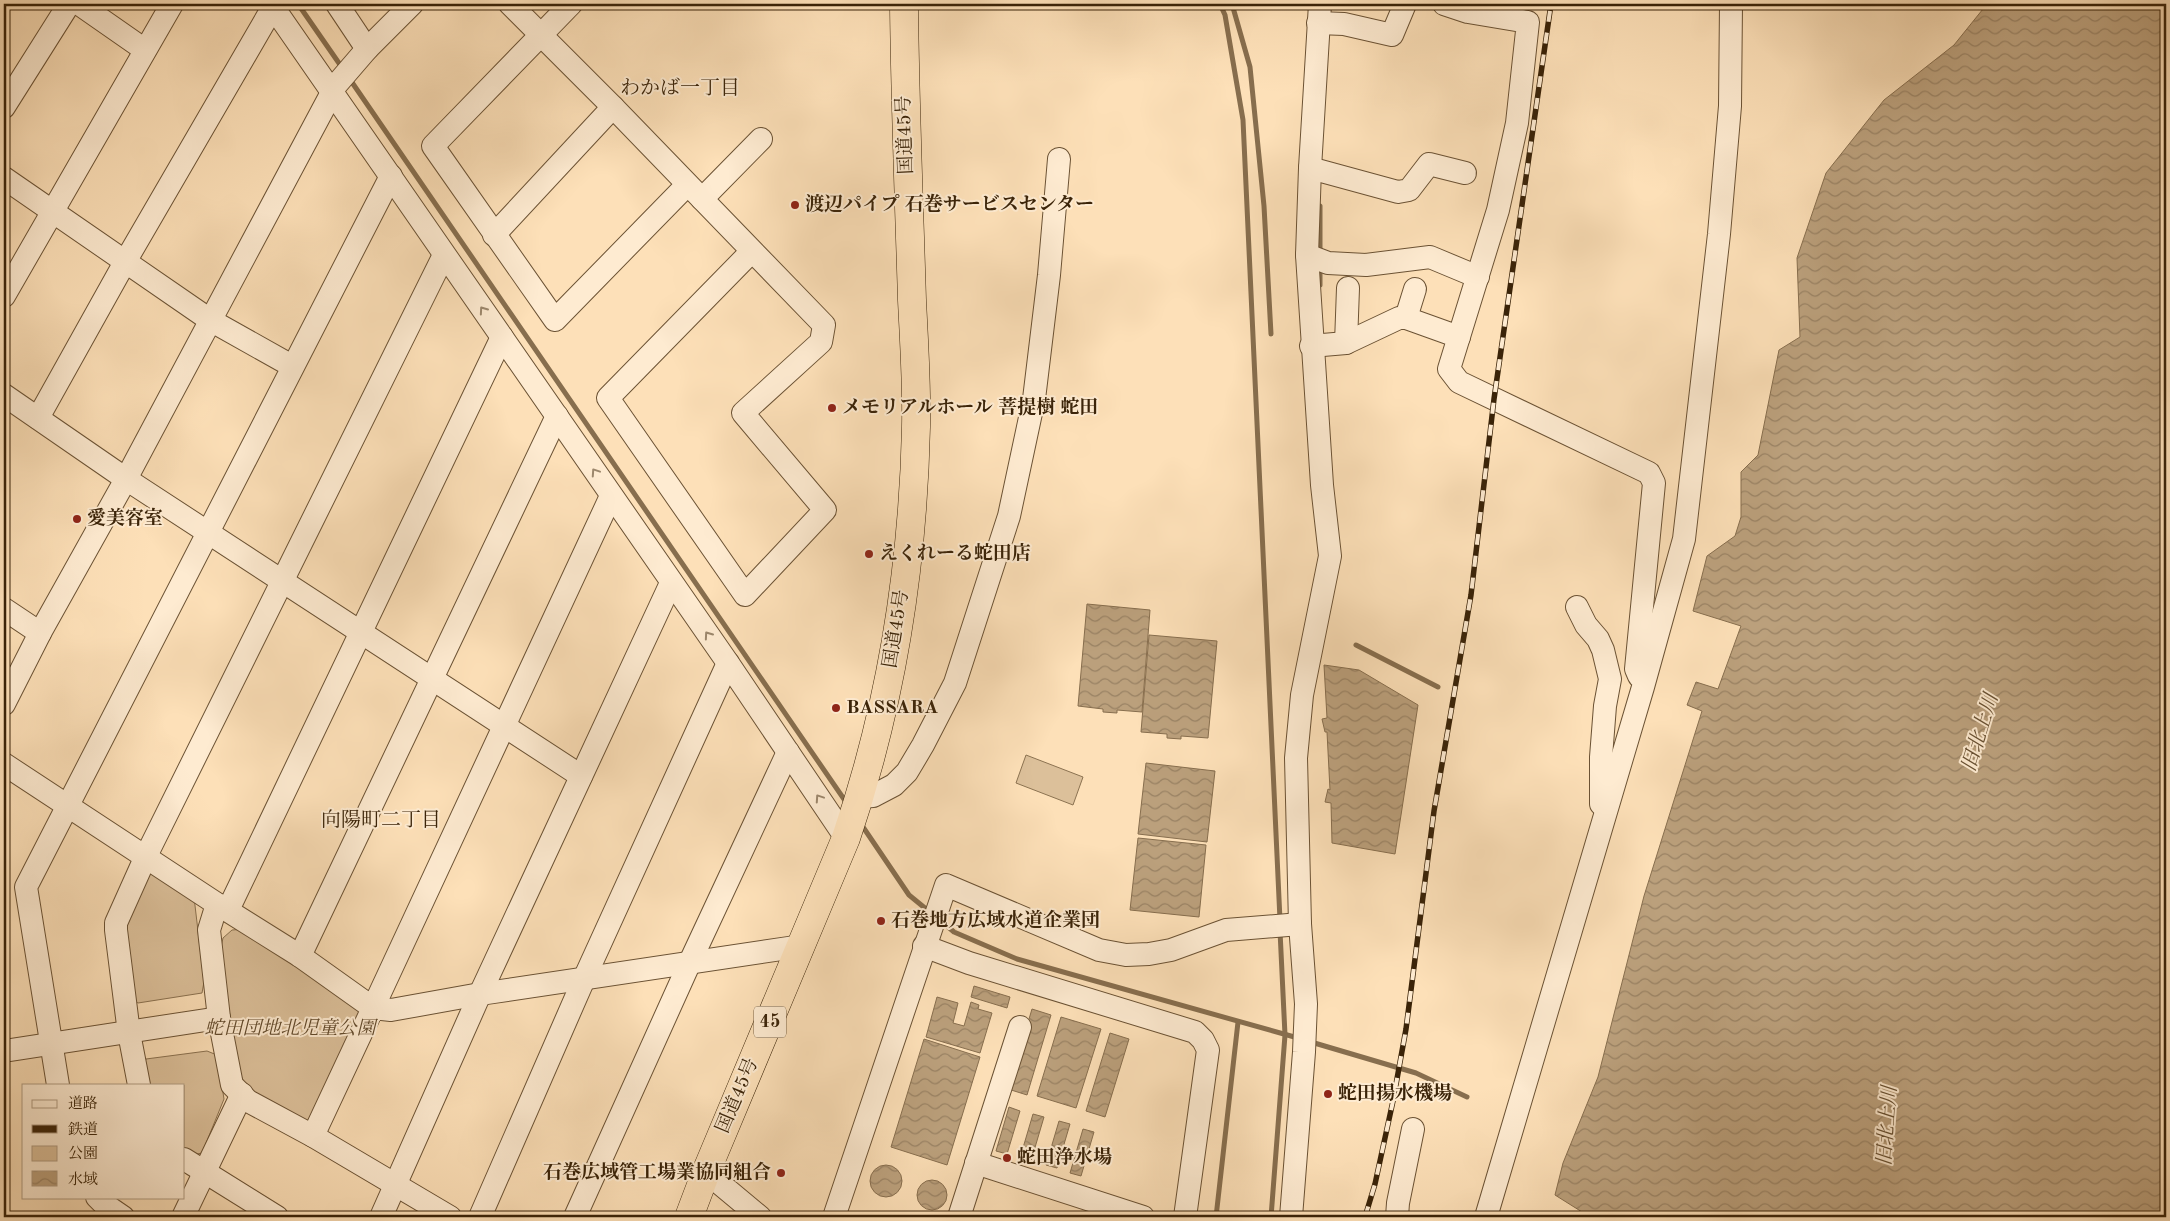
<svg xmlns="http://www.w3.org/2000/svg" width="2170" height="1221" font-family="'Old Standard TT','Noto Serif JP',serif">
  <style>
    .park { fill: #dcc09a; stroke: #8b7251 }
    .water { fill: url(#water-waves); stroke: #876e4e }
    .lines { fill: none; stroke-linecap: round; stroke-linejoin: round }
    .stream { stroke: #876e4e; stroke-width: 5 }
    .minor-casing { stroke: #6b5234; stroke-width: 24 }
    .highway-casing { stroke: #3a2308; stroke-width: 29 }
    .minor { stroke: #feebd1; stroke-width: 22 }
    .highway { stroke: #fde0b8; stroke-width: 28 }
    .rail-casing { stroke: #3a2308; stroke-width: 5.5 }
    .rail { stroke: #feebd1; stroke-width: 4; stroke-dasharray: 11; stroke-linecap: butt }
    .oneway { stroke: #9c876c }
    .poi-dot { fill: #8f2418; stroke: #feebd1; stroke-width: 2 }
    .labels { text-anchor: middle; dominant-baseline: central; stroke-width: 4; stroke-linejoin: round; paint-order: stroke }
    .shield { fill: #feebd1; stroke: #755f44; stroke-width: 1 }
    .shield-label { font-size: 18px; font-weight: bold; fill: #3a2308 }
    .street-label { font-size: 19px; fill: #3a2308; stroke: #feebd1 }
    .poi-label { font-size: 19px; font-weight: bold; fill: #3a2308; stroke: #feebd1; text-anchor: start }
    .park-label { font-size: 19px; font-style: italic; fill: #624a2c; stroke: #feebd1 }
    .neighbourhood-label { font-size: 20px; fill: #3a2308; stroke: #feebd1 }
    .water-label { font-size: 20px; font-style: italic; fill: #674f31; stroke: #feebd1 }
  </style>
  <defs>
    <pattern id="water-waves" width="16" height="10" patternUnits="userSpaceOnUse" patternTransform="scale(1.25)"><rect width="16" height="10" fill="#bba07c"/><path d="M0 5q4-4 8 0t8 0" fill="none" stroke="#998264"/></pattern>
  </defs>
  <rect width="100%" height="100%" fill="#fde0b8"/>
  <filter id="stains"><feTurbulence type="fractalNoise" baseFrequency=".004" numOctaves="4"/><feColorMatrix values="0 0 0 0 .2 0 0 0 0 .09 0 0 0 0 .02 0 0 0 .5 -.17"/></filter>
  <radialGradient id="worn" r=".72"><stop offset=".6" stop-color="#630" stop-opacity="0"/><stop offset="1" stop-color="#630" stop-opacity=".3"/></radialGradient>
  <g class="park">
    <path d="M1026 755 1083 777 1073 805 1016 783Z"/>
    <path d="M153 871 194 897 204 982 202 993 138 1003 133 1000 123 922 146 873Z"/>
    <path d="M246 929 360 1005 363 1015 314 1120 304 1123 247 1088 238 1070 220 952 223 938 232 930Z"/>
    <path d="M207 1051 217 1055 224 1099 202 1153 192 1155 184 1149V1085H147L143 1067 146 1059Z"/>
  </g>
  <g class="water">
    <path d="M1987 4H2166V1217H1590L1555 1195 1563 1163 1598 1077 1644 896 1702 711 1687 705 1696 682 1718 689 1741 626 1693 611 1707 556 1735 536 1741 517V472L1758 455 1779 350 1800 337 1797 258 1826 173 1884 100 1954 45Z"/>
    <path d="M1087 604 1150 610 1142 712 1117 710V713L1103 712V709L1078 706Z"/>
    <path d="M1149 635 1217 641 1208 738 1181 736V739L1167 738V734L1141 732Z"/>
    <path d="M1324 665 1359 670 1418 705 1395 854 1332 843 1331 803 1325 802 1328 789 1330 790 1327 732H1325L1322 719 1327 718Z"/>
    <path d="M1146 763 1215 771 1207 842 1138 834Z"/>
    <path d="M1138 838 1206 845 1199 917 1130 910Z"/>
    <path d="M974 986 1010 997 1007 1008 971 997Z"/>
    <path d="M937 997 958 1003 953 1023 964 1026 971 1002 979 1005 978 1009 992 1013 980 1053 926 1037Z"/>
    <path d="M1032 1009 1051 1015 1027 1095 1008 1089Z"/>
    <path d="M1061 1017 1101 1029 1076 1108 1037 1096Z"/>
    <path d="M1110 1033 1129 1039 1105 1117 1086 1111Z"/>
    <path d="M924 1039 980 1057 947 1165 891 1147Z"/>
    <path d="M1009 1107 1020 1111 1007 1154 996 1151Z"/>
    <path d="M1033 1114 1044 1117 1031 1161 1020 1158Z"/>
    <path d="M1059 1121 1070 1124 1057 1168 1046 1165Z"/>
    <path d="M1083 1129 1094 1132 1081 1176 1070 1173Z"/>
    <circle cx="886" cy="1181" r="16"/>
    <circle cx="932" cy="1195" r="15"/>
  </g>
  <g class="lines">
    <g class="stream">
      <path d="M298 4 343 69"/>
      <path d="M1220 4 1225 15 1243 120 1280 920"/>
      <path d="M1232 4 1250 67 1264 206 1271 334"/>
      <path d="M349 78 848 805"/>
      <path d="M1320 206V253"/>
      <path d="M1320 266V285"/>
      <path d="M1356 645 1438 687"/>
      <path d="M861 824 909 895 931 913"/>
      <path d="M940 920 954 932 1017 959 1298 1038"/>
      <path d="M1311 1042 1416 1073 1467 1097"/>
      <path d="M1216 1217 1238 1022"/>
      <path d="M1271 1217 1285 1035 1280 931"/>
    </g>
    <g class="minor-casing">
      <g id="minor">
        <path d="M79 4 145 50"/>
        <path d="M271 4 728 663 846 838"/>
        <path d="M337 4 367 49"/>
        <path d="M510 4 613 107 824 325 821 342 743 413 825 510 745 595 608 398 752 251"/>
        <path d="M571 4 433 146 555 320 687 185"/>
        <path d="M1444 4 1468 12 1528 22 1517 123 1498 210 1449 369 1459 382 1649 473 1654 483 1636 669 1639 676"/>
        <path d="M1318 23 1344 24 1392 35 1405 4"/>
        <path d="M4 107 69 4"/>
        <path d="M1310 168 1398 192 1409 190 1429 164 1465 173"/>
        <path d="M4 178 210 320 292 366"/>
        <path d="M702 199 761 139"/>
        <path d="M494 235 613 107"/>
        <path d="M1307 255 1328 263 1366 265 1430 257 1478 277"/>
        <path d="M4 296 172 4"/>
        <path d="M1406 318 1415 289"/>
        <path d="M1346 343 1348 288"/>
        <path d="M1311 346 1346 343 1399 318H1406L1459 337"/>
        <path d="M4 395 126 479 581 776"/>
        <path d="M38 418 125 262 273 7"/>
        <path d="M1577 607 1586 625 1598 639 1603 650 1610 679 1605 706 1601 757V804"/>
        <path d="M4 609 40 633"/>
        <path d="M4 704 40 633 126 479 336 85 367 49 412 4"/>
        <path d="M4 764 217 904 209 930 219 1018 232 1085 248 1101 313 1136 450 1217"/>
        <path d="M860 797 873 796 894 785 907 772 923 745 955 683 1009 516 1034 399 1049 275 1059 159"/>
        <path d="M217 904 300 956 373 1008 611 496"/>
        <path d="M228 910 502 337"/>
        <path d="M924 946 969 963 1195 1032 1203 1040 1208 1050 1185 1217"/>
        <path d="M300 956 557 416"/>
        <path d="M4 1051 219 1018"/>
        <path d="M58 1085 26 887 391 176"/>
        <path d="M139 1085 129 1033 116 930V923L146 856 444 255"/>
        <path d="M313 1136 373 1008 391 1010 480 994 802 946"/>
        <path d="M184 1159 277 1217"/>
        <path d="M976 1163 1143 1217"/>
        <path d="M706 1172 760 1217"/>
        <path d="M97 1197 104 1204 123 1217"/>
        <path d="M183 1217 242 1094"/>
        <path d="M381 1217 480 994 671 583"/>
        <path d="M480 1217 584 979 728 663"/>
        <path d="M575 1217 690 962 788 752"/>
        <path d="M834 1217 946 885 1099 950 1126 955 1149 954 1171 950 1226 930 1300 924"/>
        <path d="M959 1217 1020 1027"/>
        <path d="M1291 1217 1304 1052 1306 1004 1300 924 1296 758 1302 695 1330 556 1322 485 1307 255 1310 168 1320 4"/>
        <path d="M1397 1217 1398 1203 1413 1129"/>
        <path d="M1486 1217 1643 687 1684 539 1719 234 1730 106 1731 4"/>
      </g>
    </g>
    <g class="highway-casing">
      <path id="highway" d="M689 1217 706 1172 846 838C891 706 913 567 916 427 917 385 914 342 912 300 909 201 905 103 904 4"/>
    </g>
    <use href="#minor" class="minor"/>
    <use href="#highway" class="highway"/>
    <g class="rail-casing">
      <path id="rail" d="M1365 1217 1375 1184 1393 1101 1406 1029 1434 811 1471 595 1494 399 1551 4"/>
    </g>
    <use href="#rail" class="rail"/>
  </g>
  <defs><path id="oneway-chevron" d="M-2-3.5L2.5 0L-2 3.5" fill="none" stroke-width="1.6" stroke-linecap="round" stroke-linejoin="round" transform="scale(1.25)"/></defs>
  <g class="oneway">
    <use href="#oneway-chevron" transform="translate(483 310) rotate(-125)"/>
    <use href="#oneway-chevron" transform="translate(595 472) rotate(-124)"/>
    <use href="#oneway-chevron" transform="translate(708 635) rotate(-125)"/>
    <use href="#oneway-chevron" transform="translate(819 798) rotate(-124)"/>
  </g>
  <g class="poi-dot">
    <circle cx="795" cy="205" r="5"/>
    <circle cx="832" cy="408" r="5"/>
    <circle cx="77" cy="519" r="5"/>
    <circle cx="869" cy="554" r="5"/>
    <circle cx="836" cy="708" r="5"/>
    <circle cx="881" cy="921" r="5"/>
    <circle cx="1328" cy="1094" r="5"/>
    <circle cx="1007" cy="1158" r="5"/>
    <circle cx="781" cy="1173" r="5"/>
  </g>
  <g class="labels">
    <rect class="shield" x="754" y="1006.5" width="32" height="31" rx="4"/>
    <g class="shield-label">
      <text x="770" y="1022">45</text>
    </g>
    <g class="street-label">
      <text transform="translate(906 135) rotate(-92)">国道45号</text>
      <text transform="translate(897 629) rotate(-81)">国道45号</text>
      <text transform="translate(738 1096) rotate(-67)">国道45号</text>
    </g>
    <g class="poi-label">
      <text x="805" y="205">渡辺パイプ 石巻サービスセンター</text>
      <text x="842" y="408">メモリアルホール 菩提樹 蛇田</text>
      <text x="87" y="519">愛美容室</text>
      <text x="879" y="554">えくれーる蛇田店</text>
      <text x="846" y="708">BASSARA</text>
      <text x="891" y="921">石巻地方広域水道企業団</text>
      <text x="1338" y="1094">蛇田揚水機場</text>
      <text x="1017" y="1158">蛇田浄水場</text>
      <text x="771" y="1173" text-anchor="end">石巻広域管工場業協同組合</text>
    </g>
    <g class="park-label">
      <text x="290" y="1029">蛇田団地北児童公園</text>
    </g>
    <g class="neighbourhood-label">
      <text x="680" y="89">わかば一丁目</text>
      <text x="381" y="821">向陽町二丁目</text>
    </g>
    <g class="water-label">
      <text transform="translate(1981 733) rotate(-73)">旧北上川</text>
      <text transform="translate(1888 1126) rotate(-86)">旧北上川</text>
    </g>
  </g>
  <rect width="2170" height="1221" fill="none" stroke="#fde0b8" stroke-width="20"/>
  <rect x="5" y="5" width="2160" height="1211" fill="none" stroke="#3a2308" stroke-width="2.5"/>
  <rect x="10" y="10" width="2150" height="1201" fill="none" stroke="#3a2308"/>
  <rect x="22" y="1084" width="162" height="115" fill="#feebd1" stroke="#b09b81"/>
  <rect x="32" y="1100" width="25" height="8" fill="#feebd1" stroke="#b09b81"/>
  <text x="68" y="1108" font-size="15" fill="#3a2308">道路</text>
  <rect x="32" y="1125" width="25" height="8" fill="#3a2308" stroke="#b09b81"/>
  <text x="68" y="1134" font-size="15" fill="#3a2308">鉄道</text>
  <rect x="32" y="1146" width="25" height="15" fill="#dcc09a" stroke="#b09b81"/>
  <text x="68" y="1158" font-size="15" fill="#3a2308">公園</text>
  <rect x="32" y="1171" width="25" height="15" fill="url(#water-waves)" stroke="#b09b81"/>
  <text x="68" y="1184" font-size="15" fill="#3a2308">水域</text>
  <rect width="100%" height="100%" filter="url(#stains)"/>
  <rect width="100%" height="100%" fill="url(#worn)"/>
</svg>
